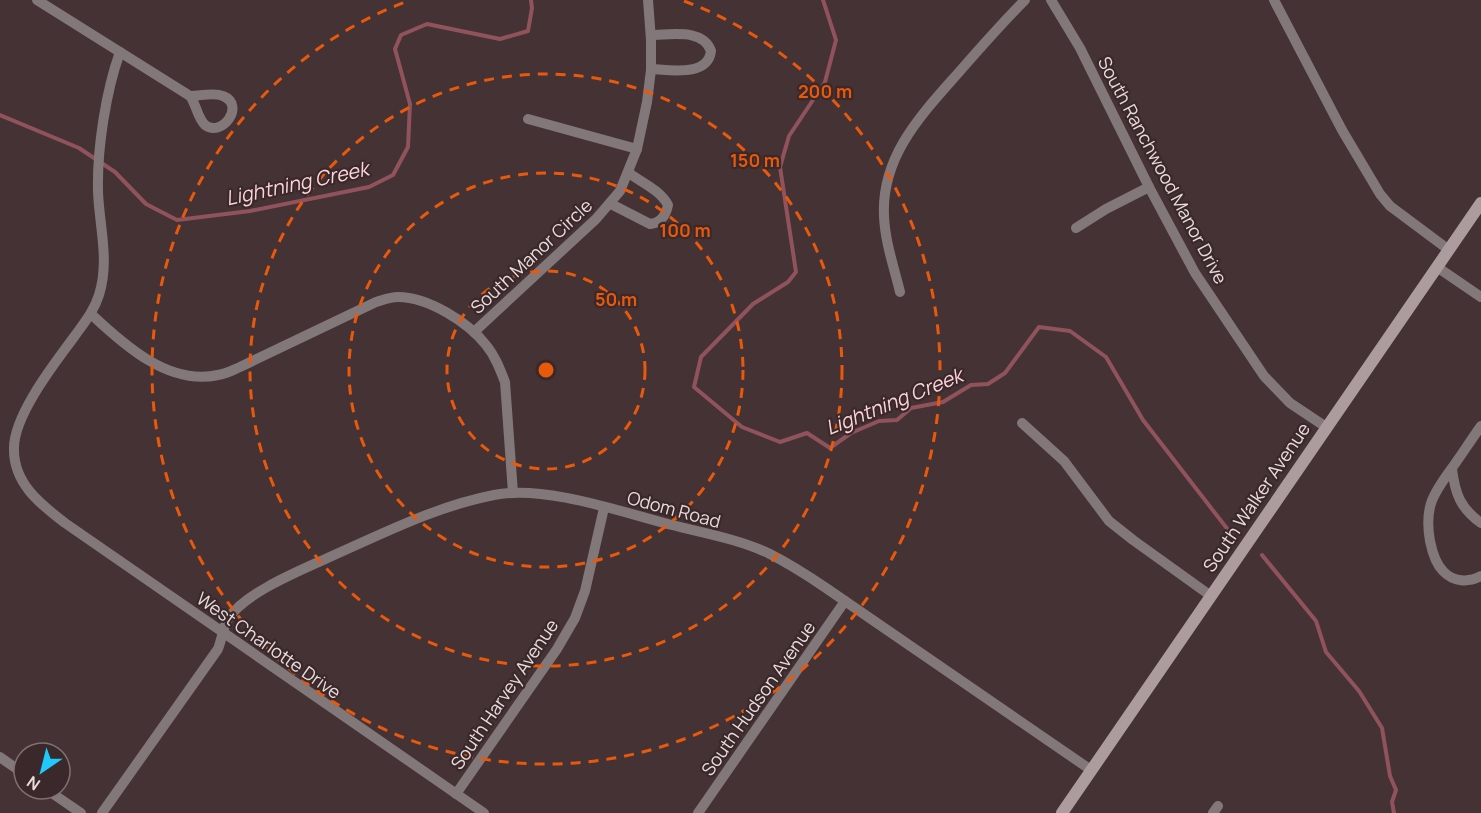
<svg xmlns="http://www.w3.org/2000/svg" width="1481" height="813" font-family="Manrope,sans-serif">
  <style>
    .lines { fill: none; stroke-linecap: round; stroke-linejoin: round }
    .stream { stroke: #90535b; stroke-width: 4 }
    .street { stroke: #827879; stroke-width: 10 }
    .secondary { stroke: #ac9c9d; stroke-width: 12 }
    .ring { fill: none; stroke: #e8590c; stroke-width: 3; stroke-dasharray: 10 8 }
    .labels { text-anchor: middle; dominant-baseline: central; stroke-width: 4.5; stroke-linejoin: round; paint-order: stroke }
    .street-label { font-size: 18px; fill: #e8dcdd; stroke: #3a282a }
    .water-label { font-size: 20px; font-style: italic; fill: #fdd5d9; stroke: #3a282a }
    .centre { fill: #e8590c; stroke: #3a282a; stroke-width: 3 }
    .ring-label { font-size: 18px; text-anchor: middle; font-weight: bold; fill: #e8590c; stroke: #3a282a; stroke-width: 4.5; stroke-linejoin: round; paint-order: stroke }
  </style>
  <rect width="100%" height="100%" fill="#453234"/>
  <g class="lines">
    <g class="stream">
      <path d="M823 0 836 40 825 82 789 136 780 167 796 272 788 282 753 304 701 357 694 387 742 427 780 442 807 433 830 448 851 433 879 421 897 420 911 408 943 402 971 385 988 384 1005 373 1039 327 1070 331 1106 357 1143 420 1232 535"/>
      <path d="M0 115 79 148 115 172 146 204 177 220 250 211 369 187 393 175 408 147 410 104 395 49 401 35 427 24 500 39 528 31 532 8 531 0"/>
      <path d="M1262 555 1316 621 1326 652 1359 691 1382 728 1390 776 1396 790 1392 802 1394 813"/>
    </g>
    <g class="street">
      <path d="M37 0 190 96C196 104 198 119 205 125 222 138 246 105 223 96 214 92 200 96 190 96"/>
      <path d="M1051 0 1080 48 1149 187 1195 273 1264 376 1290 403 1326 427"/>
      <path d="M1274 0 1342 130 1380 194 1390 206 1449 250"/>
      <path d="M120 52C106 91 97 148 98 191 99 225 110 260 99 295 94 311 84 323 74 337 54 364 14 415 14 448 13 483 40 504 65 523L484 813"/>
      <path d="M651 69C670 70 708 77 711 51 703 28 671 35 651 35"/>
      <path d="M528 119 637 149"/>
      <path d="M611 204 650 224C661 223 666 215 668 205 660 190 642 183 629 173"/>
      <path d="M1076 228 1106 209 1149 187"/>
      <path d="M1437 267 1481 297"/>
      <path d="M900 292C894 267 885 242 884 216 881 155 923 113 960 71 981 47 1002 23 1025 0"/>
      <path d="M91 314C124 345 169 386 218 375 226 374 233 370 240 367L376 302C383 300 390 297 398 297 428 297 468 322 486 345 495 356 500 369 505 382L513 493"/>
      <path d="M474 332 596 219 620 191 637 149 647 102 651 70V40L648 0"/>
      <path d="M1022 423 1064 461 1109 521 1133 540 1211 596"/>
      <path d="M1481 426C1471 440 1462 454 1452 468 1433 494 1424 507 1430 541 1432 551 1435 563 1443 571 1453 582 1468 583 1481 576"/>
      <path d="M1452 469C1455 493 1460 508 1481 523"/>
      <path d="M0 757 24 774"/>
      <path d="M46 789 81 813"/>
      <path d="M456 794 557 649 575 618 585 591 604 508"/>
      <path d="M102 813 218 649C222 639 223 627 228 619 245 592 304 569 332 556 384 533 437 506 494 495 546 485 621 512 672 525 703 533 738 539 768 553 788 563 807 575 826 588L1091 770"/>
      <path d="M698 813 845 601"/>
      <path d="M1213 813 1218 806"/>
    </g>
    <path class="secondary" d="M1062 813 1481 203"/>
  </g>
  <g class="ring">
    <circle cx="546" cy="370" r="99"/>
    <circle cx="546" cy="370" r="197"/>
    <circle cx="546" cy="370" r="296"/>
    <path d="M684 1A394 394 0 1 1 408 1"/>
  </g>
  <g class="labels">
    <g class="street-label">
      <text transform="translate(1163 170) rotate(62)">South Ranchwood Manor Drive</text>
      <text transform="translate(531 256) rotate(-43)">South Manor Circle</text>
      <text transform="translate(1256 497) rotate(-56)">South Walker Avenue</text>
      <text transform="translate(674 509) rotate(15)">Odom Road</text>
      <text transform="translate(269 645) rotate(35)">West Charlotte Drive</text>
      <text transform="translate(504 694) rotate(-56)">South Harvey Avenue</text>
      <text transform="translate(758 698) rotate(-55)">South Hudson Avenue</text>
    </g>
    <g class="water-label">
      <text transform="translate(297 183) rotate(-12)">Lightning Creek</text>
      <text transform="translate(894 401) rotate(-22)">Lightning Creek</text>
    </g>
  </g>
  <circle cx="546" cy="370" r="9" class="centre"/>
  <g class="ring-label">
    <text x="825" y="98">200 m</text>
    <text x="755" y="167">150 m</text>
    <text x="685" y="237">100 m</text>
    <text x="616" y="306">50 m</text>
  </g>
  <g transform="translate(42 771) rotate(215)"><circle r="28" fill="#3a282a" stroke="#807072" stroke-width="1.5"/>
  <path d="M0-4.5L10 22L0 15L-10 22Z" fill="#1fc9fd"/>
  <text y="-9" font-size="16" font-weight="bold" text-anchor="middle" fill="#e8dcdd">N</text>
  </g>
</svg>
